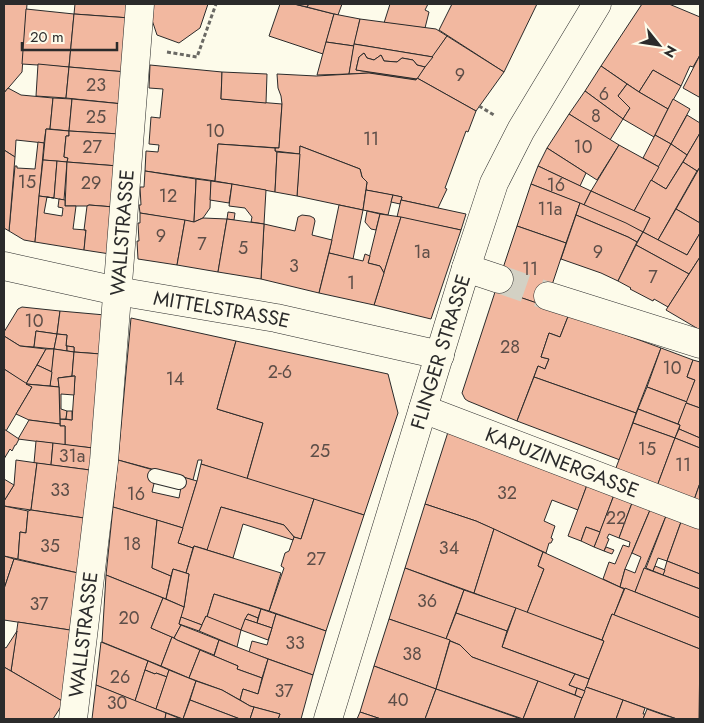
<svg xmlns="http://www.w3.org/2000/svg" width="704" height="723" font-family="Jost,sans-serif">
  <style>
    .building { fill: #f2b8a0; stroke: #2b2b2b }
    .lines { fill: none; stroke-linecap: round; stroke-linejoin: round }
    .street-tunnel { stroke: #d3d1c4; stroke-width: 28; stroke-dasharray: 28 14; stroke-linecap: butt }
    .lane-casing { stroke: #2b2b2b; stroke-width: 16 }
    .street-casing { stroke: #2b2b2b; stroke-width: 29 }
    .path { stroke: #6a6964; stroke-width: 3; stroke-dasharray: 4 2.5; stroke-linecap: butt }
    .lane { stroke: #fdfbea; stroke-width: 14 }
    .street { stroke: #fdfbea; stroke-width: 28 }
    .labels { text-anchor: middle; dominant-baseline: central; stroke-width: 4; stroke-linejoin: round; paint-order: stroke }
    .number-label { font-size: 18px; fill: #5d4e48 }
    .street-label { font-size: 20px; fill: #2b2b2b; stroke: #fdfbea }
  </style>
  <rect width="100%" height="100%" fill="#fdfbea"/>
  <g class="building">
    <path d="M4 4H27L22 72 4 93Z"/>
    <path d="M75 4H131L130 18 74 14Z"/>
    <path d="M152 4H208L200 28 179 43 157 35 149 11Z"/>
    <path d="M280 4H294L334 14 323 54 269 36Z"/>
    <path d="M294 4H309L307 7Z"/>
    <path d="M309 4H342L338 15 307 7Z"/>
    <path d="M390 4H428L425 10 429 12 425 28 384 23Z"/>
    <path d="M452 4H537L504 72 439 30Z"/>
    <path d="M642 4H669L700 17V55L693 67 690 66 681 86 653 70 639 92 601 66Z"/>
    <path d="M26 9 74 14 69 67 22 64Z"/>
    <path d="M74 14 130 18 126 72 69 67Z"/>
    <path d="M334 14 360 19 354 46 326 42Z"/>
    <path d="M360 19 436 29 447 36 433 57 354 44Z"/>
    <path d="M447 36 504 72 476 111 417 78Z"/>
    <path d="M326 42 354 46 349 74 317 75Z"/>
    <path d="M354 44 433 57 425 67 417 65 413 60 402 58 397 62 384 61 381 55 374 60 367 58 364 53 359 57 356 70 417 79 416 80 369 73 349 74Z"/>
    <path d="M364 53 367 58 374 60 381 55 384 61 397 62 402 58 413 60 417 65 425 67 417 79 356 70 359 57Z"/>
    <path d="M700 55V94L699 97 683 88Z"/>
    <path d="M38 64 69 67 66 98 36 96Z"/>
    <path d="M150 65 222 72 221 99 282 104 279 148 218 144 215 181 145 171 146 151 158 152 159 145 149 144 151 117 160 118 163 89 149 88Z"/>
    <path d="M601 66 627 84 618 96 630 108 623 119 585 91Z"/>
    <path d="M69 67 126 72 123 104 66 98Z"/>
    <path d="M653 70 681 86 668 109 639 92Z"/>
    <path d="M222 72 267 74 266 103 221 99Z"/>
    <path d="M369 73 416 80 417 78 476 111 468 132 466 131 445 188 447 189 438 208 401 200 402 197 366 190 367 182 362 177 360 169 300 146V154L275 151V148H279L282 104 281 96 278 88 277 74 316 76Z"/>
    <path d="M627 84 639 92 668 109 654 137 623 119 630 108 618 96Z"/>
    <path d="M8 88 21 95 53 98 50 129H46L44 143 16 140 15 157 4 150V93Z"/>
    <path d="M585 91 623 119 610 140 569 114Z"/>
    <path d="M53 98 72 99 69 131 50 129Z"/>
    <path d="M72 99 123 104 120 134 69 131Z"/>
    <path d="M673 99 690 109 671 144 655 135Z"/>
    <path d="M569 114 619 145 597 180 547 148Z"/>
    <path d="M687 115 700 123V133L687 155 671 144Z"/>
    <path d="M46 129 69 131V136H66L64 157 68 158 67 162 43 160Z"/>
    <path d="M69 131 120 134 118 166 67 162 68 158 64 157 66 136H69Z"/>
    <path d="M700 133V167L697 171 683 162Z"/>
    <path d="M655 135 671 144 659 167 643 158Z"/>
    <path d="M38 142 44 143 35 242 24 240 9 231 15 166H17V168L35 169Z"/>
    <path d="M218 144 275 148V151L277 152 275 192 215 181Z"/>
    <path d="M671 144 687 155 666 189 651 180Z"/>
    <path d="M619 145 659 167 634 211 591 191Z"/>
    <path d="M300 146 360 169 362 177 367 182 363 210 297 196Z"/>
    <path d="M547 148 586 173 580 186 538 166Z"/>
    <path d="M4 150 15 157 9 231 4 228Z"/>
    <path d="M277 152 300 154 297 196 275 192Z"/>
    <path d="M43 160 57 161 54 198 39 196Z"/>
    <path d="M57 161 67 162 64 200 54 198Z"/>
    <path d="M67 162 118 166 114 207 89 205 87 206H65Z"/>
    <path d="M683 162 697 171 658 240 643 232 650 218 634 211 651 180 666 189Z"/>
    <path d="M538 166 591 191 584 205 531 184Z"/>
    <path d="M700 167V223L676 209Z"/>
    <path d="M145 171 196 179V182L194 222 140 213 139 205H141L140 187H144Z"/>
    <path d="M196 179 211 181 210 208 203 218 194 222 196 182Z"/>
    <path d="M211 181 232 184 229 203 210 200Z"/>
    <path d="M232 184 266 190 264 224 251 222 252 217 245 208 229 206Z"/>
    <path d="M531 184 580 203 566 243 517 226Z"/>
    <path d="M366 190 393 195 388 215 363 210Z"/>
    <path d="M591 191 650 218 643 232 584 205Z"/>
    <path d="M393 195 402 197 400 204 391 202Z"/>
    <path d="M39 196 54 198 47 197 44 213 62 216 63 208 58 207 59 199 65 200V206H76L73 229 86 230 84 250 35 242Z"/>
    <path d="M401 200 466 214 461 230 397 217Z"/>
    <path d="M580 203 626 223 643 232 637 242 628 237 576 215Z"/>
    <path d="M89 205 114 207 110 254 84 250 86 230H84L87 206Z"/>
    <path d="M339 205 363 210 353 259 329 253Z"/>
    <path d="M676 209 700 223V233L687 255 658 240Z"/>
    <path d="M367 211 380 214 376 230 371 229 365 222Z"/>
    <path d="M228 212 235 213 234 220 227 219Z"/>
    <path d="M140 213 185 220 177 265 138 259 137 241H139L138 223H140Z"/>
    <path d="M380 214 401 217 384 273 380 266 368 263Z"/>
    <path d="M302 215 310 216 314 218 315 221 312 235 332 240 319 293 261 279 264 224 295 231 298 217Z"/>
    <path d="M576 215 628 237 637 242 618 281 601 273 561 259Z"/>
    <path d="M401 217 461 230 431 319 374 305Z"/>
    <path d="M203 218 227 219 218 272 177 265 185 220 194 222Z"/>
    <path d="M227 219 264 224 261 279 218 272Z"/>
    <path d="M517 226 566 243 545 306 496 289Z"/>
    <path d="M643 232 687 255 700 233V257L689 274 636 245Z"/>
    <path d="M636 245 689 274 668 307 654 299 653 301 630 289 631 288 618 281Z"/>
    <path d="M329 253 363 261 365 254 370 256 368 263 380 266 384 273 374 305 319 293Z"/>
    <path d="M700 257V330L666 310Z"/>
    <path d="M496 289 569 314 560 337 549 333 541 357 549 359 545 369 538 366 517 421 468 401 465 399 462 393Z"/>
    <path d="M22 307 60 311 57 334 36 331 34 347 20 346 4 336V332L18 309Z"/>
    <path d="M60 311 105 315 101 354 74 352V347L66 346 67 335 57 334Z"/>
    <path d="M569 314 661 348 636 413 534 377 538 366 545 369 549 359 541 357 549 333 560 337Z"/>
    <path d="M131 318 236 341 217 409 263 423 247 479 201 464 202 460H198L193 480 118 460Z"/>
    <path d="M36 331 57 334 54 349 34 347Z"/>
    <path d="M57 334 67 335 66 346H67V351L54 349Z"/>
    <path d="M4 336 20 346 46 349 26 384 4 369Z"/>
    <path d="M236 341 388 374 398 413 364 515 247 479 263 423 217 409Z"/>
    <path d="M67 346 74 347V352L67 351Z"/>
    <path d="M661 348 693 360 687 377 695 380 687 402 647 387Z"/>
    <path d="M46 349H54L52 372 37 365Z"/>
    <path d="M54 349 74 352 72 376 58 378 59 387 50 386Z"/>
    <path d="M74 352 101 354 93 448 65 445V426H60V419L72 420 75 376H72Z"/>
    <path d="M693 360 700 362V408L686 403 695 380 687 377Z"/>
    <path d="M37 365 52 372 50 386 26 384Z"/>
    <path d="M4 369 32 387 6 431 4 429Z"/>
    <path d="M75 376 74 395 61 394V409L67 411 66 419H60L59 387 58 378Z"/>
    <path d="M534 377 636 413 620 460 517 421Z"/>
    <path d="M26 384 59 387 60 424 29 420 16 414 32 387Z"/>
    <path d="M647 387 687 402 678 424 638 409Z"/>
    <path d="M686 403 700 408V438L679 429 680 425 678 424Z"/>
    <path d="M638 409 680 425 675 438 633 423Z"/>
    <path d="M67 411H72V420L66 419Z"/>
    <path d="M29 420 60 424V426H65V445L18 439Z"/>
    <path d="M633 423 675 438 656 489 614 473Z"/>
    <path d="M4 429 19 439 16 445H15L12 451 10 449 4 459Z"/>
    <path d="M679 429 700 438V448L675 438Z"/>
    <path d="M448 432 587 485 578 510 552 500 544 521 555 526 551 538 553 539 551 543H549L546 553 476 521 425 504Z"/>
    <path d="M675 438 700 448V483L693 503 656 489Z"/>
    <path d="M36 441 53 443 51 465 34 463Z"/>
    <path d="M53 443 93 448 90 470 51 465Z"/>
    <path d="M16 460 37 463 31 510 4 506V501L14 485Z"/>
    <path d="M118 460 157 471 152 492 179 498 183 477 197 481 183 528 113 507Z"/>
    <path d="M37 463 90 470 84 518 31 510Z"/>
    <path d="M201 464 314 499 301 539 294 537 284 525 221 507 208 550 194 546 193 548 178 543 197 481Z"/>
    <path d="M4 479 14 485 4 501Z"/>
    <path d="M700 483V506L693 503Z"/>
    <path d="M587 485 614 495 600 532 586 527 581 541 568 536Z"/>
    <path d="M614 495 632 503 619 538 609 534 607 538 609 539 604 551 594 547Z"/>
    <path d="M314 499 364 515 326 631 269 611 284 568 281 566 285 553 289 551 294 537 301 539Z"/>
    <path d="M632 503 650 510 625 569 620 587 603 579 609 562 615 564 623 545 629 547 630 542 619 538Z"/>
    <path d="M425 504 476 521 494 529 474 593 405 568Z"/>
    <path d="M4 506 28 511 26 533 20 532 18 559 4 556Z"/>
    <path d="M113 507 157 520 152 568 171 576 166 599 106 575Z"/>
    <path d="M221 507 284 525 294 537 293 540 243 524 233 558 207 550Z"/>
    <path d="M31 510 84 518 78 573 18 559 20 532 26 533 28 511Z"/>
    <path d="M650 510 666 516 635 592 620 587 625 569 635 573 641 557 632 553Z"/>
    <path d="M666 516 681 522 667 561 658 558 653 571 646 568Z"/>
    <path d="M157 520 183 528 178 543 193 548 186 573 173 569 171 576 152 568Z"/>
    <path d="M681 522 700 529V574L667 561Z"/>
    <path d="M586 527 600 532 594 547 581 541Z"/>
    <path d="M494 529 543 552 538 566 544 569 527 613 474 593Z"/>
    <path d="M194 546 281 573 269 611 214 594 207 617 206 616 202 625 180 617 184 607 189 574 186 573Z"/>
    <path d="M606 547 614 550 612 554 604 551Z"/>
    <path d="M543 552 624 589 614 615 612 614 602 640 527 613 544 569 538 566Z"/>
    <path d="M4 556 14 559 4 589Z"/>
    <path d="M14 559 78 573 70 630 4 620V589Z"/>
    <path d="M667 561 700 574V589L663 575Z"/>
    <path d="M655 566 665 570 663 575 653 571Z"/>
    <path d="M405 568 464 590 446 639 389 619Z"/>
    <path d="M644 568 700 589V618L635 592Z"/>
    <path d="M173 569 189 574 184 607 166 599Z"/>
    <path d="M106 575 163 598 151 628 172 637 161 666 102 642Z"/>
    <path d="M625 588 700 618V649L614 615Z"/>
    <path d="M464 590 516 608 507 631 456 613Z"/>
    <path d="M214 594 261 609 258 618 248 614 241 630 207 617Z"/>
    <path d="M163 598 184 607 179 624 181 625 174 638 151 628Z"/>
    <path d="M516 608 604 641 589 679 502 647Z"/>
    <path d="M261 609 276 614 272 628 257 623Z"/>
    <path d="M456 613 507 631 502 647 575 674 569 685 577 688 575 695 472 657 460 645 446 639Z"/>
    <path d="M248 614 258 618 257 623 245 619Z"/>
    <path d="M276 614 326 631 313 675 249 652 252 641 267 645Z"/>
    <path d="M612 614 700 649 699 719H677L586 687 604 641 602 640Z"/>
    <path d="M206 616 241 630 237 647 199 631Z"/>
    <path d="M181 617 202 625 199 631 179 624Z"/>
    <path d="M245 619 272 628 268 640 241 630Z"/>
    <path d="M389 619 450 640 436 689 374 666Z"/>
    <path d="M18 622 70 630 62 701 11 671Z"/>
    <path d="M181 625 219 640 214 655 177 640 174 638Z"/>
    <path d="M17 631 11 671 4 667V647L6 648Z"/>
    <path d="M172 637 177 640 200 650 189 678 161 666Z"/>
    <path d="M219 640 268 659 262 678 237 669 238 666 214 656Z"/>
    <path d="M450 641 460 645 472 657 538 681 523 719 436 689Z"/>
    <path d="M101 642 148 661 135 701 96 685Z"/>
    <path d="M200 650 238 666 237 669 262 678 258 694 243 689 240 700 222 690 189 678Z"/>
    <path d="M268 659 313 675 301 719H278L280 714 250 706 240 700 243 689 258 694Z"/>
    <path d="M148 661 169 670 167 677 156 673 155 674 145 670Z"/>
    <path d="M374 666 436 689 425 719H381L360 712Z"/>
    <path d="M4 667 64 702 53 719H4Z"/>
    <path d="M145 670 155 674 156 673 167 677 156 709 135 701Z"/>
    <path d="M169 670 196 681 183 719 156 709Z"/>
    <path d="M575 674 589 679 585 691 569 685Z"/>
    <path d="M196 681 222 690 250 706 254 707 250 719H240L190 700Z"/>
    <path d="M538 681 582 698 574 719H523Z"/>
    <path d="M96 685 166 713 165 719H92Z"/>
    <path d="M586 687 623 700 616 719H574Z"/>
    <path d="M577 688 585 691 582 698 575 695Z"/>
    <path d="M436 689 521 719H425Z"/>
    <path d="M190 700 240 719H183Z"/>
    <path d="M623 700 645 708 643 714H645L643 719H616Z"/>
    <path d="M254 707 280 714 278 719H250Z"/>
    <path d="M647 709 661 714 677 719H643Z"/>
    <path d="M360 712 381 719H357Z"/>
    <path d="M166 713 181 719H165Z"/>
  </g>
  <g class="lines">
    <path class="street-tunnel" d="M499 279 548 296"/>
    <g class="lane-casing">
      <path id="lane" d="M155 476 179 482"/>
    </g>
    <g class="street-casing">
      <g id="street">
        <path id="s1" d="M4 266 117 291 276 318 440 355"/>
        <path d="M466 268 499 279"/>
        <path d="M548 296 700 344"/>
        <path id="s2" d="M423 409 700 515"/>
        <path id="s3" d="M73 719 104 461 140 4"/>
        <path id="s4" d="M328 719 466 268 494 183 521 130 597 4"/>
      </g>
    </g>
    <g class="path">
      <path d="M167 52 197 57 216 4"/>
      <path d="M479 106 494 115"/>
    </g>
    <use href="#lane" class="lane"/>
    <use href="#street" class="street"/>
  </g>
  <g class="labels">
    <g class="number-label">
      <text x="460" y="75">9</text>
      <text x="96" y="85">23</text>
      <text x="604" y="94">6</text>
      <text x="596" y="116">8</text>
      <text x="96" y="117">25</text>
      <text x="215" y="131">10</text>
      <text x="371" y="139">11</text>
      <text x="92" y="147">27</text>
      <text x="583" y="147">10</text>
      <text x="27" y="182">15</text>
      <text x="91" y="183">29</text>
      <text x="556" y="185">16</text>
      <text x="168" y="196">12</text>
      <text x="550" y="209">11a</text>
      <text x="161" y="236">9</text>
      <text x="202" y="244">7</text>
      <text x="243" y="248">5</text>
      <text x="422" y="252">1a</text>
      <text x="598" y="252">9</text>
      <text x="294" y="266">3</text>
      <text x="530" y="269">11</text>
      <text x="653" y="277">7</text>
      <text x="351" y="283">1</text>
      <text x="34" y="321">10</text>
      <text x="510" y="347">28</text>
      <text x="672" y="368">10</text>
      <text x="280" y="372">2-6</text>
      <text x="175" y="379">14</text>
      <text x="647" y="449">15</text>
      <text x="320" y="451">25</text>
      <text x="72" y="456">31a</text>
      <text x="683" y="465">11</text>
      <text x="60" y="490">33</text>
      <text x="507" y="493">32</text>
      <text x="136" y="494">16</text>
      <text x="616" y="518">22</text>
      <text x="132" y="544">18</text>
      <text x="50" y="546">35</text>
      <text x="449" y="548">34</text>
      <text x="316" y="559">27</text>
      <text x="427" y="601">36</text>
      <text x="39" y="604">37</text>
      <text x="129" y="618">20</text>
      <text x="295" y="643">33</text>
      <text x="412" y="654">38</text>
      <text x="120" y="677">26</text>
      <text x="284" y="691">37</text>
      <text x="398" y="700">40</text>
      <text x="117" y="703">30</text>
    </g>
    <g class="street-label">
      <text stroke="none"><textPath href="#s3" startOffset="489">WALLSTRASSE</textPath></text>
      <text stroke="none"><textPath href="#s1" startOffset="222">MITTELSTRASSE</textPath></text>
      <text stroke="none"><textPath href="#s4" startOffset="384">FLINGER STRASSE</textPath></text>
      <text stroke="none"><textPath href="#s2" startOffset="149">KAPUZINERGASSE</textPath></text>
      <text stroke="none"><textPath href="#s3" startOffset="85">WALLSTRASSE</textPath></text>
    </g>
  </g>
  <rect width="704" height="723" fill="none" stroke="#2b2b2b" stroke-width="10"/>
  <g transform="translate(659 45) rotate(120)" stroke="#fdfbea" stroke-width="4" paint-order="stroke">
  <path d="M0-4L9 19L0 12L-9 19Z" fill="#2b2b2b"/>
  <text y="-8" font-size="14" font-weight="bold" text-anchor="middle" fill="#2b2b2b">N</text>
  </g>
  <path d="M22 42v8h95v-8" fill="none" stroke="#2b2b2b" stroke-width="2.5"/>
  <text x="30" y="42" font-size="15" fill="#2b2b2b" stroke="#fdfbea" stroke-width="4" paint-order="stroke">20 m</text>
</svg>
